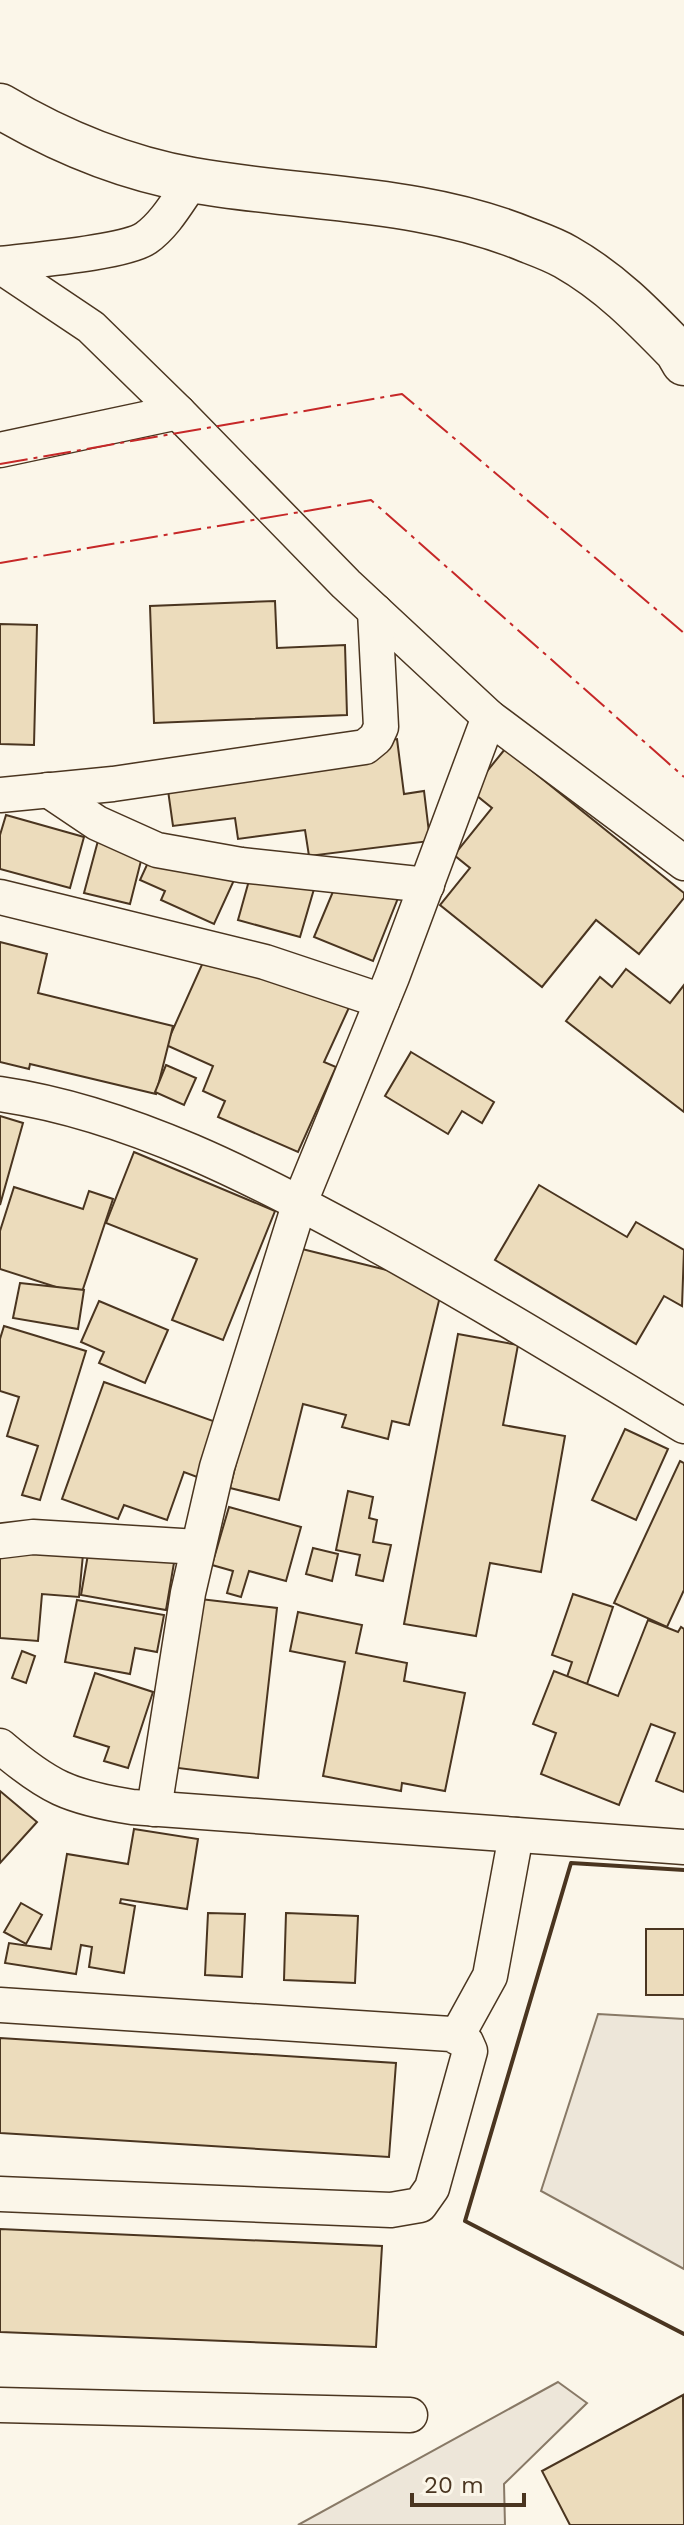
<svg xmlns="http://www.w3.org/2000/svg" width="684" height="2525" font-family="'Work Sans',sans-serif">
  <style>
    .green { fill: #ede6d9; stroke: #887966; stroke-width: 2 }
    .building { fill: #ecdcbc; stroke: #4a3520; stroke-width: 2 }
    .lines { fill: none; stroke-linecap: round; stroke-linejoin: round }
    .street-casing { stroke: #4a3520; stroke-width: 37 }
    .primary-casing { stroke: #4a3520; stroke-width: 47 }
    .street { stroke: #fbf6e9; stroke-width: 34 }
    .primary { stroke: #fbf6e9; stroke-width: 44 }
    .wall { stroke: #4a3520; stroke-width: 4 }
    .power { stroke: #c62828; stroke-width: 2; stroke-dasharray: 28 6 4 6; stroke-linecap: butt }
  </style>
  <rect width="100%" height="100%" fill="#fbf6e9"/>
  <g class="green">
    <path d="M598 2014 684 2019V2269L541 2191Z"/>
    <path d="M558 2382 587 2403 504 2484 505 2525H298Z"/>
  </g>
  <g class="building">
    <path d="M275 601 277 648 345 645 347 715 154 723 150 606Z"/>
    <path d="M0 624 37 625 34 745 0 744Z"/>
    <path d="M397 739 404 794 424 791 430 841 309 856 305 830 238 839 235 818 173 826 165 769Z"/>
    <path d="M505 749 684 893V898L639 954 596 920 542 987 440 905 470 868 454 855 492 808 471 791Z"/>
    <path d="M6 815 84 837 70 888 0 869V835Z"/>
    <path d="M99 837 144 849 130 904 84 893Z"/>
    <path d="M157 843 235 878 214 924 161 900 165 891 140 880Z"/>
    <path d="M255 859 314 889 300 937 238 920Z"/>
    <path d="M342 870 400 893 373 961 314 937Z"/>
    <path d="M213 940 352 1001 324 1062 336 1067 298 1152 218 1117 225 1101 203 1091 213 1066 166 1045Z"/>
    <path d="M0 942 47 954 38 993 173 1026 156 1094 30 1064 29 1069 0 1062Z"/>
    <path d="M626 969 670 1003 684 985V1112L566 1021 600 977 612 987Z"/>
    <path d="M411 1052 494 1102 482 1123 462 1111 448 1134 385 1096Z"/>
    <path d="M166 1065 196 1078 184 1105 155 1092Z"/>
    <path d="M0 1116 23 1123 0 1205Z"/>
    <path d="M134 1152 275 1211 223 1340 172 1320 197 1259 106 1223Z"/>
    <path d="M539 1185 627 1237 636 1222 684 1250 682 1306 664 1296 636 1344 495 1260Z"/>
    <path d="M14 1187 83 1209 89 1191 113 1199 81 1295 0 1269V1231Z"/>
    <path d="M290 1246 443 1284 409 1425 392 1421 388 1439 342 1427 346 1415 303 1404 279 1500 230 1488Z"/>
    <path d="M20 1283 84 1290 78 1329 13 1318Z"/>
    <path d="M99 1301 168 1330 145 1383 99 1363 104 1352 81 1342Z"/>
    <path d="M4 1326 86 1351 40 1500 22 1495 38 1446 7 1436 19 1397 0 1391V1339Z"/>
    <path d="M458 1334 518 1345 503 1425 565 1436 541 1572 490 1563 476 1636 404 1624Z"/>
    <path d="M104 1382 216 1422 197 1477 184 1472 167 1520 124 1505 118 1519 62 1499Z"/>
    <path d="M625 1429 668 1449 636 1520 592 1500Z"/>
    <path d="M680 1461 684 1463V1590L667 1627 614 1603Z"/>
    <path d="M348 1491 373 1497 369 1518 377 1520 373 1542 391 1545 383 1581 356 1575 360 1555 336 1550Z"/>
    <path d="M229 1507 301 1527 286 1581 249 1571 241 1597 227 1593 233 1571 212 1565Z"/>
    <path d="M0 1531 85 1533 79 1597 42 1594 38 1641 0 1638Z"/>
    <path d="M92 1531 177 1545 166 1610 81 1595Z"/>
    <path d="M313 1548 338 1554 332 1581 306 1574Z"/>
    <path d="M573 1594 613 1607 587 1684 567 1677 572 1662 552 1655Z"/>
    <path d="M200 1599 277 1608 258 1778 162 1766Z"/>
    <path d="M77 1600 164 1615 157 1652 135 1648 130 1674 65 1662Z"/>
    <path d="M298 1612 362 1625 356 1653 407 1663 404 1681 465 1693 445 1791 402 1783 401 1791 323 1776 345 1662 290 1651Z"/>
    <path d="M648 1620 678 1632 681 1627 684 1629V1792L656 1781 675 1733 651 1724 619 1805 541 1774 556 1733 533 1724 554 1671 618 1696Z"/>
    <path d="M22 1651 35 1656 26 1683 12 1678Z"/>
    <path d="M95 1673 153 1692 128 1768 104 1761 109 1747 74 1736Z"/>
    <path d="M0 1791 37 1822 0 1863Z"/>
    <path d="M134 1829 198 1839 187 1909 121 1899 120 1903 135 1906 124 1973 89 1967 92 1947 81 1945 76 1974 5 1963 9 1943 51 1949 67 1854 128 1864Z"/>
    <path d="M21 1903 42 1915 26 1944 4 1932Z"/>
    <path d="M208 1913 245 1914 242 1977 205 1975Z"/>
    <path d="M286 1913 358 1916 355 1983 284 1980Z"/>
    <rect x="646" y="1929" width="38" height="66"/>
    <path d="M0 2038 396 2063 389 2157 0 2133Z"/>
    <path d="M0 2229 382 2246 376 2347 0 2332Z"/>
    <path d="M683 2395 684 2525H570L542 2471Z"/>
  </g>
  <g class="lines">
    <g class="street-casing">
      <g id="street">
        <path d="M0 264C31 260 124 253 146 238 166 224 179 199 193 180"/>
        <path d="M0 266 91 327 178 412 346 584 489 717 684 863"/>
        <path d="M0 450 178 412"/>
        <path d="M48 790 97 823 157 850 241 865 427 885"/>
        <path d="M0 795 113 784 365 747 376 738 381 727 375 611"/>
        <path d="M0 897 265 962 382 1001"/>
        <path d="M0 1094C130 1113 257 1179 370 1241 477 1300 580 1363 684 1426"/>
        <path d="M0 1541 33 1537 198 1547"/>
        <path d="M0 1746C48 1787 69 1797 132 1807L684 1847"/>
        <path d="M154 1809 188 1593 217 1467 300 1202 392 977 489 717"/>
        <path d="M0 2005 451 2034 466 2042 470 2051 432 2188 420 2205 391 2210 0 2194"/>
        <path d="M457 2036 490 1976 516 1835"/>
        <path d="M0 2405 410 2415"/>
      </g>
    </g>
    <g class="primary-casing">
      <path id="primary" d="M0 106C59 141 125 168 192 180 304 200 421 196 527 240 540 245 554 250 566 257 610 282 642 315 677 351L684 363"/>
    </g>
    <use href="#street" class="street"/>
    <use href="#primary" class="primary"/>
    <path class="wall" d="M684 1870 571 1863 465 2221 684 2334"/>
    <g class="power">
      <path d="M0 464 402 394 684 633"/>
      <path d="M0 563 371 500 684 777"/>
    </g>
  </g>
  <path d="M412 2493v12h112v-12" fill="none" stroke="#4a3520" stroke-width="4"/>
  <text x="424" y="2493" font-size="24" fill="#4a3520" stroke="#fbf6e9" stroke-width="6" paint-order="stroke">20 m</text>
</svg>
